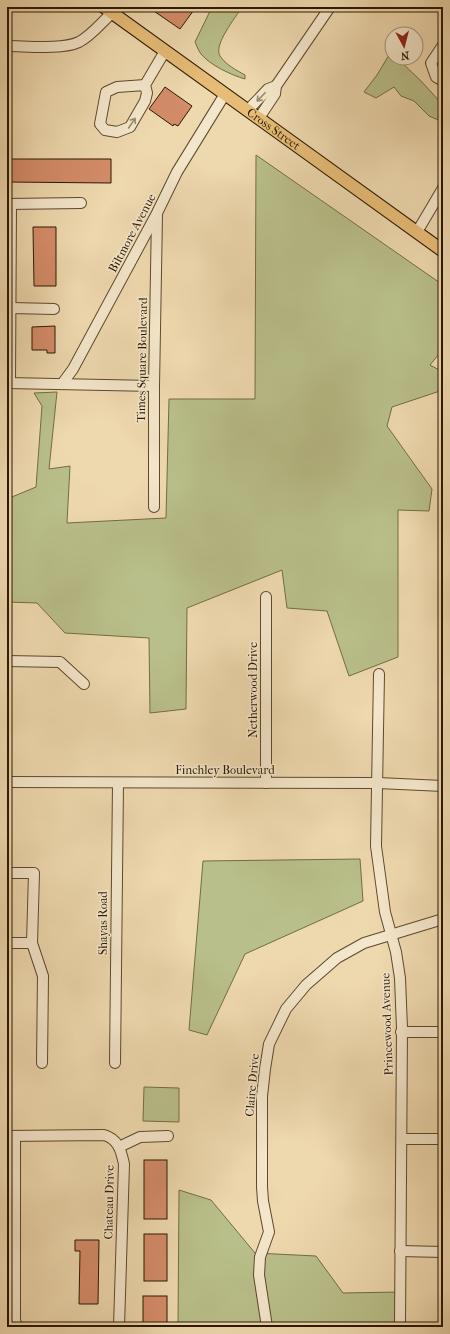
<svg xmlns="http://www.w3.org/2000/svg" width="450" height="1334" font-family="'IM FELL French Canon',serif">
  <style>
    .green { fill: #b9bf8a; stroke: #726c45 }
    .building { fill: #d48c69; stroke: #2b1900 }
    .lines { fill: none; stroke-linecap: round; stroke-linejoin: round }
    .minor-casing { stroke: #5c492c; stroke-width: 12 }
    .major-casing { stroke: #2b1900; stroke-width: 14 }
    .minor { stroke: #f4e6ca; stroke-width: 10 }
    .major { stroke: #e7bc77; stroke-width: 12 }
    .oneway { stroke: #9a8a6f }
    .labels { text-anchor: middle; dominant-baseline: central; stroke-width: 3; stroke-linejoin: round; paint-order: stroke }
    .street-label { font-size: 12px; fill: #2b1900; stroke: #f4e6ca }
  </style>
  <rect width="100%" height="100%" fill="#eed8ae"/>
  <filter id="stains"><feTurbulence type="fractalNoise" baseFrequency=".005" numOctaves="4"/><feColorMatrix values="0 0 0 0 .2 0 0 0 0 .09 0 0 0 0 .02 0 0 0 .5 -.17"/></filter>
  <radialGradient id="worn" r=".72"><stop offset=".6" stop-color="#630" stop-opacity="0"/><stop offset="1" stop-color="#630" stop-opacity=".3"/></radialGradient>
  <g class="green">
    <path d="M212 7H242C236 17 213 45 220 56 226 65 236 70 245 75V79C231 75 210 65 201 54 198 50 197 46 195 42Z"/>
    <path d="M392 50V58H397L421 81 443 105V122L429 116 414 101 401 96 394 87 376 98 364 92 377 75Z"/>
    <path d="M256 155 443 285V349L430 365 443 372V390L392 407 387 426 432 489 429 511 398 510V657L349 676 327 611 287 608 282 570 187 608 186 709 150 713 149 638 65 633 37 603 7 602V499L36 487 42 406 34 393 57 392 49 469 70 466 67 523 166 518 169 399H255Z"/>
    <path d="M360 859 363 901 245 954 207 1035 189 1030 203 861Z"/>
    <path d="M144 1087 179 1088V1122L143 1121Z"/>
    <path d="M179 1190 211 1200 255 1253 316 1256 343 1293 400 1292 399 1326 178 1327Z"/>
  </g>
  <g class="building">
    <path d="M148 7H196L180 29Z"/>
    <path d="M165 87 192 106 178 126 174 124 173 126 149 109Z"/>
    <path d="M7 159H111V183L7 182Z"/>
    <path d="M33 227H56V286H34Z"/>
    <path d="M55 326V353H47V350H32V327Z"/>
    <rect x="144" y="1160" width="23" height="59"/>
    <rect x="144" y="1234" width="23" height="47"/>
    <path d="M75 1240H99L98 1304H79L80 1251H75Z"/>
    <rect x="143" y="1296" width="24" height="31"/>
  </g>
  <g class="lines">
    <g class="minor-casing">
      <g id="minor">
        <path d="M443 45 431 63 436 77 443 81"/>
        <path d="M7 46C26 46 62 50 79 42 91 36 102 22 112 13"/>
        <path d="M145 85 117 87 106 92 100 124 105 130 117 132 130 127 145 101 147 93 145 85 165 51"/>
        <path d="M248 110 268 89 276 86"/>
        <path d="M259 118 275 94 276 86 330 7"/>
        <path d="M7 204 81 203"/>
        <path d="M417 232 443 188"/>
        <path d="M11 308 54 309"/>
        <path d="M7 383 154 386"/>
        <path d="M10 383 11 204"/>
        <path d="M62 384 73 369 157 213 177 172 225 94"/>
        <path d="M154 507V386L157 215"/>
        <path d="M266 597V783"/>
        <path d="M7 661 60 662 84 684"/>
        <path d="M379 674 376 846 385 912 396 952 400 978 402 1028 400 1327"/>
        <path d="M7 782 378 783 443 786"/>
        <path d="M7 873H34L32 943 43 976 42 1063"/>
        <path d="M7 943H32"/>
        <path d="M401 1032H443"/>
        <path d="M115 1063 118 783"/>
        <path d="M7 1136 104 1135C118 1139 121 1150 124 1164L119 1327"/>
        <path d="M15 1136V1321L18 1327"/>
        <path d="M402 1139H443"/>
        <path d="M119 1147 140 1137 168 1136"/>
        <path d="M400 1251 443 1252"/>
        <path d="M267 1327 259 1275 260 1257 269 1232 263 1201 262 1187V1096L265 1069 269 1044 286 1009 306 985 337 958 364 943 443 919"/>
      </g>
    </g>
    <g class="major-casing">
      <g id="major">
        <path id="s1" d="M104 7 443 251"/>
      </g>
    </g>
    <use href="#minor" class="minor"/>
    <use href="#major" class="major"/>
  </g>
  <defs><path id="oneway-shaft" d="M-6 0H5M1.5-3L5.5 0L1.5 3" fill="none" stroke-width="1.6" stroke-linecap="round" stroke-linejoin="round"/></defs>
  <g class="oneway">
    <use href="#oneway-shaft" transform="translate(261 97) rotate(134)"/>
    <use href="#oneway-shaft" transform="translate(132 123) rotate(-56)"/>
  </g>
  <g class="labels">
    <g class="street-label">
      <text stroke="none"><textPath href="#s1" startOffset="209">Cross Street</textPath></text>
      <text transform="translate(132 233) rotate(-62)">Biltmore Avenue</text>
      <text transform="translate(142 360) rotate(-89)">Times Square Boulevard</text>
      <text transform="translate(253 690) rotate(-90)">Netherwood Drive</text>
      <text x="225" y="770">Finchley Boulevard</text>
      <text transform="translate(103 923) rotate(-90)">Shayas Road</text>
      <text transform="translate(387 1024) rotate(-92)">Princewood Avenue</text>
      <text transform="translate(252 1085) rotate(-85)">Claire Drive</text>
      <text transform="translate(109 1202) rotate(-89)">Chateau Drive</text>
    </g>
  </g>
  <rect width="450" height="1334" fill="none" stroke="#eed8ae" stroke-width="24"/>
  <rect x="8" y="8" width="434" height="1318" fill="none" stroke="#2b1900" stroke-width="2"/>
  <rect x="12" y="12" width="426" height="1310" fill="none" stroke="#2b1900"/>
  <g transform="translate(404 46) rotate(173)"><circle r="19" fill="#f4e6ca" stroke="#a49479"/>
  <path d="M0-3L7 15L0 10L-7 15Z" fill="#8f2418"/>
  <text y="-6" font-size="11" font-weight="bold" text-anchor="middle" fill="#2b1900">N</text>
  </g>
  <rect width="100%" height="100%" filter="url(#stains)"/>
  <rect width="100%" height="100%" fill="url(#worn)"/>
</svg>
